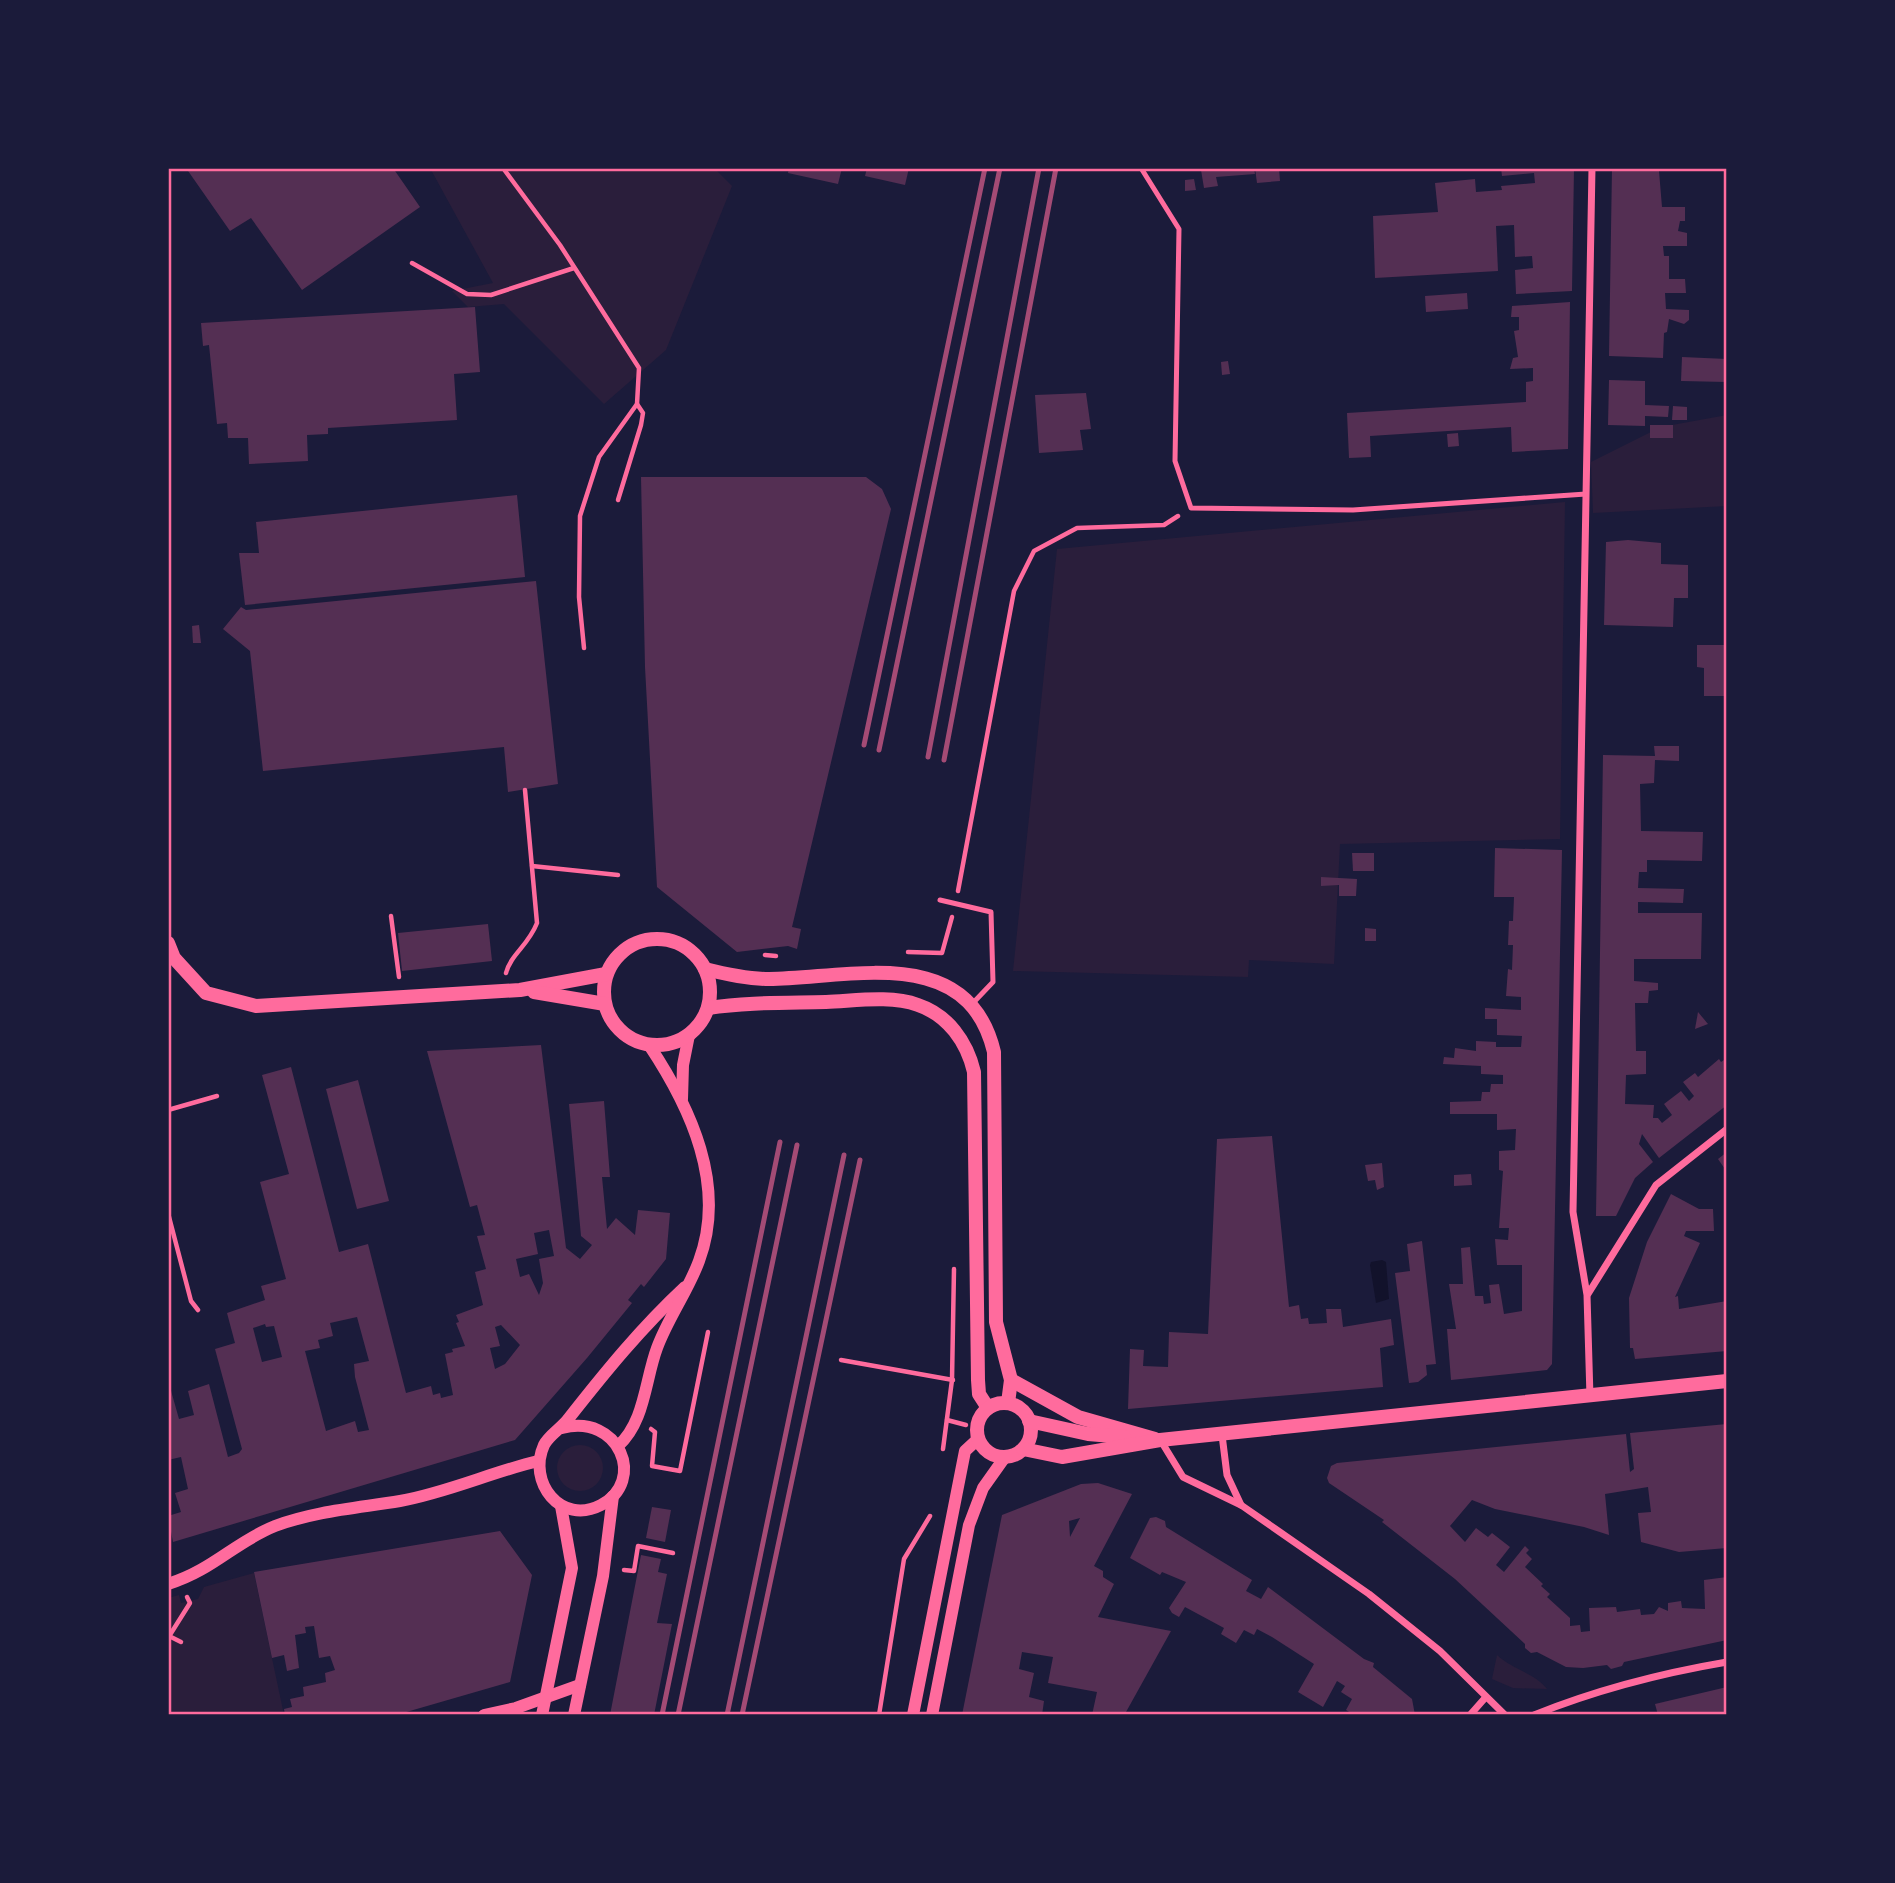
<svg xmlns="http://www.w3.org/2000/svg" width="1895" height="1883" font-family="'Fira Sans',sans-serif">
  <style>
    .green { fill: #2a1e3b }
    .water { fill: #12122b }
    .building { fill: #542f53; fill-rule: evenodd }
    .lines { fill: none; stroke-linecap: round; stroke-linejoin: round }
    .path { stroke: #ff6b9d; stroke-width: 4.5 }
    .service { stroke: #ff6b9d; stroke-width: 5 }
    .minor { stroke: #ff6b9d; stroke-width: 7 }
    .tertiary { stroke: #ff6b9d; stroke-width: 12 }
    .secondary { stroke: #ff6b9d; stroke-width: 14 }
    .rail { stroke: #a44b75; stroke-width: 5 }
    .neatline { fill: none; stroke: #ff6b9d; stroke-width: 2.5 }
  </style>
  <rect width="100%" height="100%" fill="#1b1b3a"/>
  <g class="green">
    <path d="M430 168H714L732 186 666 350 604 404 504 304 468 307 452 291 493 283Z"/>
    <path d="M1727 415V506L1593 513 1591 462 1661 427Z"/>
    <path d="M1565 502 1560 839 1340 844 1334 964 1249 960 1248 977 1013 971 1057 549Z"/>
    <circle cx="580" cy="1468" r="23"/>
    <path d="M254 1573 284 1715H168V1598L179 1595 181 1603 198 1599 204 1587Z"/>
    <path d="M1497 1655C1513 1670 1535 1673 1547 1689L1513 1688 1492 1679Z"/>
  </g>
  <path class="water" d="M1382 1260 1386 1262 1389 1299 1376 1303 1370 1265 1371 1262Z"/>
  <g class="building">
    <path d="M186 168H393L420 207 302 290 251 218 230 231Z"/>
    <path d="M789 168H842L838 184 788 173Z"/>
    <path d="M867 168H909L905 185 865 176Z"/>
    <path d="M1217 168H1254L1255 174 1216 177 1218 186 1204 188 1201 170Z"/>
    <path d="M1255 168H1279L1280 181 1257 183Z"/>
    <path d="M1501 168H1574L1572 291 1516 294 1515 270 1533 268 1532 256 1515 257 1514 225 1496 226 1498 271 1375 278 1373 216 1438 212 1435 183 1475 179 1476 192 1502 190 1501 186 1535 183 1534 173 1502 176Z"/>
    <path d="M1612 168H1671L1659 171 1662 207H1685V221H1680L1678 231 1687 233V246H1663L1664 256H1669V279H1685L1686 293H1665L1666 309 1689 310V320L1684 324 1669 319 1667 332 1664 333 1663 358 1609 356Z"/>
    <path d="M1194 179 1196 190 1185 191V180Z"/>
    <path d="M1467 293 1468 309 1426 312 1425 296Z"/>
    <path d="M1570 302 1568 449 1512 452 1511 427 1370 436 1371 457 1349 458 1347 413 1526 402V382L1533 381V368L1510 369 1513 358 1518 357 1514 331 1519 330V317H1511L1512 306Z"/>
    <path d="M475 307 480 372 454 374 457 420 328 428V434L307 435 308 461 249 464 248 438H228L227 423 217 424 209 345 203 346 201 323Z"/>
    <path d="M1682 357 1727 359V382L1681 381Z"/>
    <path d="M1228 361 1230 374 1222 375 1221 362Z"/>
    <path d="M1609 380 1645 381V405L1669 406 1668 417 1645 416V426L1608 425Z"/>
    <path d="M1086 393 1091 429 1080 430 1083 450 1039 453 1035 395Z"/>
    <path d="M1673 406 1687 407V420H1672Z"/>
    <rect x="1650" y="425" width="23" height="13"/>
    <path d="M1458 433 1459 446 1448 447 1447 434Z"/>
    <path d="M641 477H866L882 489 891 509 792 927 801 929 797 949 788 946 737 952 657 887 645 667Z"/>
    <path d="M517 495 525 577 245 605 239 553H259L256 522Z"/>
    <path d="M1628 540 1661 543V564L1688 565V598H1674L1673 627 1604 625 1606 542Z"/>
    <path d="M536 581 558 784 508 792 504 747 263 771 250 651 223 629 241 607 246 610Z"/>
    <path d="M199 625 201 643H193L192 626Z"/>
    <path d="M1697 645H1727V696H1704V668L1697 667Z"/>
    <path d="M1654 746H1679V761L1655 760 1654 783 1640 784 1641 831 1703 832 1702 861 1647 860V872H1639L1638 888 1684 889 1683 903 1638 902V913H1702L1701 959H1634V981L1658 983V990L1649 991 1648 1003H1635L1636 1051H1646V1074L1626 1075 1625 1104 1654 1105 1653 1118H1633H1658L1662 1123 1672 1115 1664 1104 1681 1091 1689 1101 1694 1096 1683 1082 1695 1073 1698 1077 1719 1059 1721 1062 1727 1058V1105L1659 1158 1642 1134 1639 1144 1653 1162 1635 1178 1616 1216H1596L1603 755 1655 756Z"/>
    <path d="M1495 848 1562 850 1552 1364 1547 1370 1451 1380 1447 1329H1456L1449 1284H1463L1461 1248 1470 1247 1475 1296H1483L1484 1304 1491 1303 1489 1285 1499 1284 1504 1314 1522 1311V1265H1497L1495 1239 1508 1240 1509 1228H1499L1503 1171 1499 1170V1151L1515 1150 1516 1129 1497 1130V1114H1450V1102L1481 1101 1482 1092H1490L1491 1084H1503V1075L1481 1074V1066L1443 1064 1444 1057 1454 1058 1455 1048 1476 1051V1041L1496 1042V1047H1521L1522 1036 1497 1035V1019H1485V1008L1521 1010V997L1506 996 1508 969 1512 970 1513 945H1508L1509 921H1513L1514 897H1494Z"/>
    <path d="M1352 853H1374V871H1353Z"/>
    <path d="M1321 877 1357 879 1356 896H1339V885L1321 886Z"/>
    <path d="M488 924 492 961 402 971 398 933Z"/>
    <path d="M1365 928 1376 929V941H1365Z"/>
    <path d="M1698 1012 1708 1024 1695 1029Z"/>
    <path d="M541 1045 566 1248 580 1259 592 1245 581 1236 569 1104 604 1101 610 1177H602L607 1229 616 1218 635 1235 638 1210 670 1213 666 1259 644 1287 641 1284 628 1300 632 1303 587 1358 515 1440 173 1542 168 1516 181 1512 175 1493 188 1489 181 1457 168 1460V1380L179 1419 194 1415 188 1391 209 1384 228 1457 239 1453 242 1449 215 1349 235 1343 227 1313 265 1300 261 1286 286 1279 260 1182 289 1174 262 1075 291 1067 339 1252 368 1244 406 1393 431 1386 433 1395 440 1393 441 1398 453 1395 445 1354 453 1352 452 1349 465 1346 456 1323 459 1322 456 1315 483 1305 475 1272 486 1269 477 1236 485 1235 477 1205 470 1207 427 1051ZM549 1230 554 1256 539 1259 543 1283 539 1295 529 1274 520 1277 516 1259 538 1254 534 1233ZM357 1317 369 1361 354 1364 355 1377 369 1430 358 1432 355 1421 326 1431 305 1351 320 1348 318 1340 333 1336 330 1323ZM265 1324 266 1327 274 1326 282 1357 262 1362 253 1328ZM501 1325 520 1345 505 1364 495 1369 490 1348 500 1346 495 1327Z"/>
    <path d="M358 1080 389 1201 357 1209 326 1089Z"/>
    <path d="M1272 1136 1289 1307 1299 1305 1301 1319 1308 1318 1309 1324 1327 1323 1326 1309H1341L1343 1327 1391 1319 1394 1345 1380 1348 1383 1387 1128 1409 1130 1349 1144 1350 1143 1366 1168 1367 1169 1332 1208 1334 1217 1139Z"/>
    <path d="M1727 1152V1172L1718 1159Z"/>
    <path d="M1382 1163 1384 1187 1377 1190 1375 1180 1368 1181 1365 1165Z"/>
    <path d="M1471 1174 1472 1185 1454 1186V1175Z"/>
    <path d="M1671 1194 1699 1209H1713L1714 1231H1686L1684 1236 1700 1243 1675 1297 1678 1296 1679 1309 1727 1301V1351L1635 1359 1633 1348H1630L1629 1298 1647 1242Z"/>
    <path d="M1422 1241 1436 1364 1426 1365 1427 1375 1418 1382 1409 1383 1395 1273 1410 1271 1407 1244Z"/>
    <path d="M1727 1424V1548L1679 1552 1641 1542 1638 1513 1651 1512 1648 1487 1605 1494 1609 1535 1584 1527 1495 1509 1472 1500 1450 1526 1465 1542 1476 1528 1488 1537 1492 1533 1510 1547 1496 1565 1504 1572 1525 1546 1529 1550 1526 1553 1532 1559 1525 1567 1543 1584 1541 1586 1550 1594 1547 1597 1570 1618V1626L1580 1625 1581 1632 1590 1631 1589 1608 1616 1607 1617 1612 1640 1609 1641 1615 1654 1614 1659 1607 1668 1611V1603L1681 1601 1682 1608 1705 1609 1704 1580 1727 1577V1640L1624 1662 1622 1666 1611 1669 1607 1665 1583 1668 1566 1667 1537 1652 1531 1653 1525 1648V1644L1455 1579 1382 1522 1384 1520 1329 1483 1327 1478 1331 1466 1337 1463 1626 1434 1630 1472 1634 1469 1630 1433Z"/>
    <path d="M1098 1483 1132 1494 1094 1566 1103 1571V1577L1114 1584 1098 1617 1171 1631 1126 1712 1132 1715H1092L1097 1692 1048 1683 1053 1657 1022 1652 1019 1669 1034 1673 1029 1697 1044 1701 1042 1715H962L1002 1515 1081 1484ZM1080 1518 1070 1537 1069 1521Z"/>
    <path d="M652 1507 671 1510 665 1542 646 1538Z"/>
    <path d="M1156 1517 1165 1521 1166 1527 1252 1580 1246 1591 1261 1599 1268 1587 1364 1659 1374 1663 1373 1667 1412 1699 1415 1715H1354L1346 1710 1352 1699 1341 1692 1345 1686 1337 1681 1323 1707 1298 1692 1314 1664 1272 1637 1257 1629 1254 1635 1244 1630 1236 1643 1221 1634 1224 1628 1185 1607 1179 1617 1172 1613 1169 1608 1186 1582 1162 1572 1160 1575 1130 1558 1150 1518Z"/>
    <path d="M500 1531 532 1575 510 1682 396 1715H285L284 1709 292 1707 290 1699 304 1696 303 1687 326 1682 325 1673 335 1670 330 1656 319 1658 314 1626 305 1627 306 1633 295 1635 299 1668 287 1671 284 1655 272 1658 254 1572Z"/>
    <path d="M641 1555 661 1559 658 1572 667 1574 657 1623 672 1624 654 1715H610Z"/>
    <path d="M1727 1687V1715H1658L1655 1704Z"/>
  </g>
  <g class="lines">
    <g class="path">
      <path d="M503 168 560 245 639 368 637 404 599 457 580 516 579 597 584 648"/>
      <path d="M412 263 467 294 491 295 574 268"/>
      <path d="M618 500 641 425 643 413 637 404"/>
      <path d="M532 866 618 875"/>
      <path d="M958 891 1014 591 1034 551 1077 528 1164 525 1178 516"/>
      <path d="M391 916 399 977"/>
      <path d="M908 952 942 953 952 917"/>
      <path d="M765 955 776 956"/>
      <path d="M506 973C511 954 528 946 537 923L525 790"/>
      <path d="M168 1110 217 1096"/>
      <path d="M168 1213 191 1301 198 1310"/>
      <path d="M841 1360 953 1380"/>
      <path d="M947 1420 966 1425"/>
      <path d="M651 1429 655 1432 652 1466 680 1471 708 1332"/>
      <path d="M943 1449 952 1380 954 1269"/>
      <path d="M624 1570 634 1571 638 1546 673 1553"/>
      <path d="M169 1636 181 1642"/>
      <path d="M168 1638 190 1603 187 1597"/>
      <path d="M879 1715 904 1559 930 1516"/>
    </g>
    <g class="service">
      <path d="M1141 168 1179 229 1175 461 1191 508 1353 510 1586 494"/>
      <path d="M940 900 991 912 993 982 972 1004"/>
    </g>
    <g class="minor">
      <path d="M1588 1294 1656 1185 1727 1129"/>
      <path d="M1590 1397 1587 1295 1573 1212 1592 168"/>
      <path d="M1222 1435 1227 1475 1241 1505"/>
      <path d="M1161 1441 1183 1477 1241 1505 1369 1594 1440 1651 1505 1715"/>
      <path d="M1470 1715 1485 1698"/>
      <path d="M1534 1715C1596 1690 1662 1673 1727 1662"/>
    </g>
    <g class="tertiary">
      <path d="M682 1099 683 1065 689 1035"/>
      <path d="M562 1428C619 1413 647 1481 601 1505 561 1526 527 1482 544 1445 549 1435 562 1428 569 1418 606 1371 641 1328 685 1287"/>
      <path d="M618 1446C645 1422 645 1380 657 1348 668 1318 688 1291 699 1261 727 1186 691 1108 649 1045"/>
      <path d="M168 1584C213 1570 235 1542 275 1526 315 1511 358 1508 400 1501 446 1493 492 1472 538 1461"/>
      <path d="M484 1715 516 1708 580 1685"/>
      <path d="M542 1715 572 1568 561 1506"/>
      <path d="M574 1715 603 1576 613 1496"/>
      <path d="M913 1715 965 1451 978 1439"/>
      <path d="M932 1715 969 1525 983 1488 1005 1457"/>
    </g>
    <g class="secondary">
      <circle cx="657" cy="992" r="53"/>
      <path d="M168 943 174 958 206 993 256 1006 520 990 606 974"/>
      <path d="M705 969C725 974 747 979 769 979 852 978 968 943 994 1052L996 1322 1011 1380 1008 1403"/>
      <path d="M534 992 605 1004"/>
      <path d="M708 1008C747 1002 787 1003 826 1002 855 1001 890 995 918 1005 948 1015 967 1042 974 1072L978 1380 979 1394 988 1408"/>
      <path d="M1011 1380 1078 1417 1155 1439"/>
      <circle cx="1004" cy="1430" r="27"/>
      <path d="M1029 1421 1088 1434 1124 1437"/>
      <path d="M1023 1449 1062 1457 1160 1440 1727 1381"/>
    </g>
    <g class="rail">
      <path d="M864 745 985 168"/>
      <path d="M879 750 1000 168"/>
      <path d="M928 757 1039 168"/>
      <path d="M944 760 1056 168"/>
      <path d="M662 1715 780 1142"/>
      <path d="M678 1715 797 1145"/>
      <path d="M727 1715 844 1155"/>
      <path d="M742 1715 860 1160"/>
    </g>
  </g>
  <rect width="1895" height="1883" fill="none" stroke="#1b1b3a" stroke-width="340"/>
  <rect x="170" y="170" width="1555" height="1543" class="neatline"/>
</svg>
